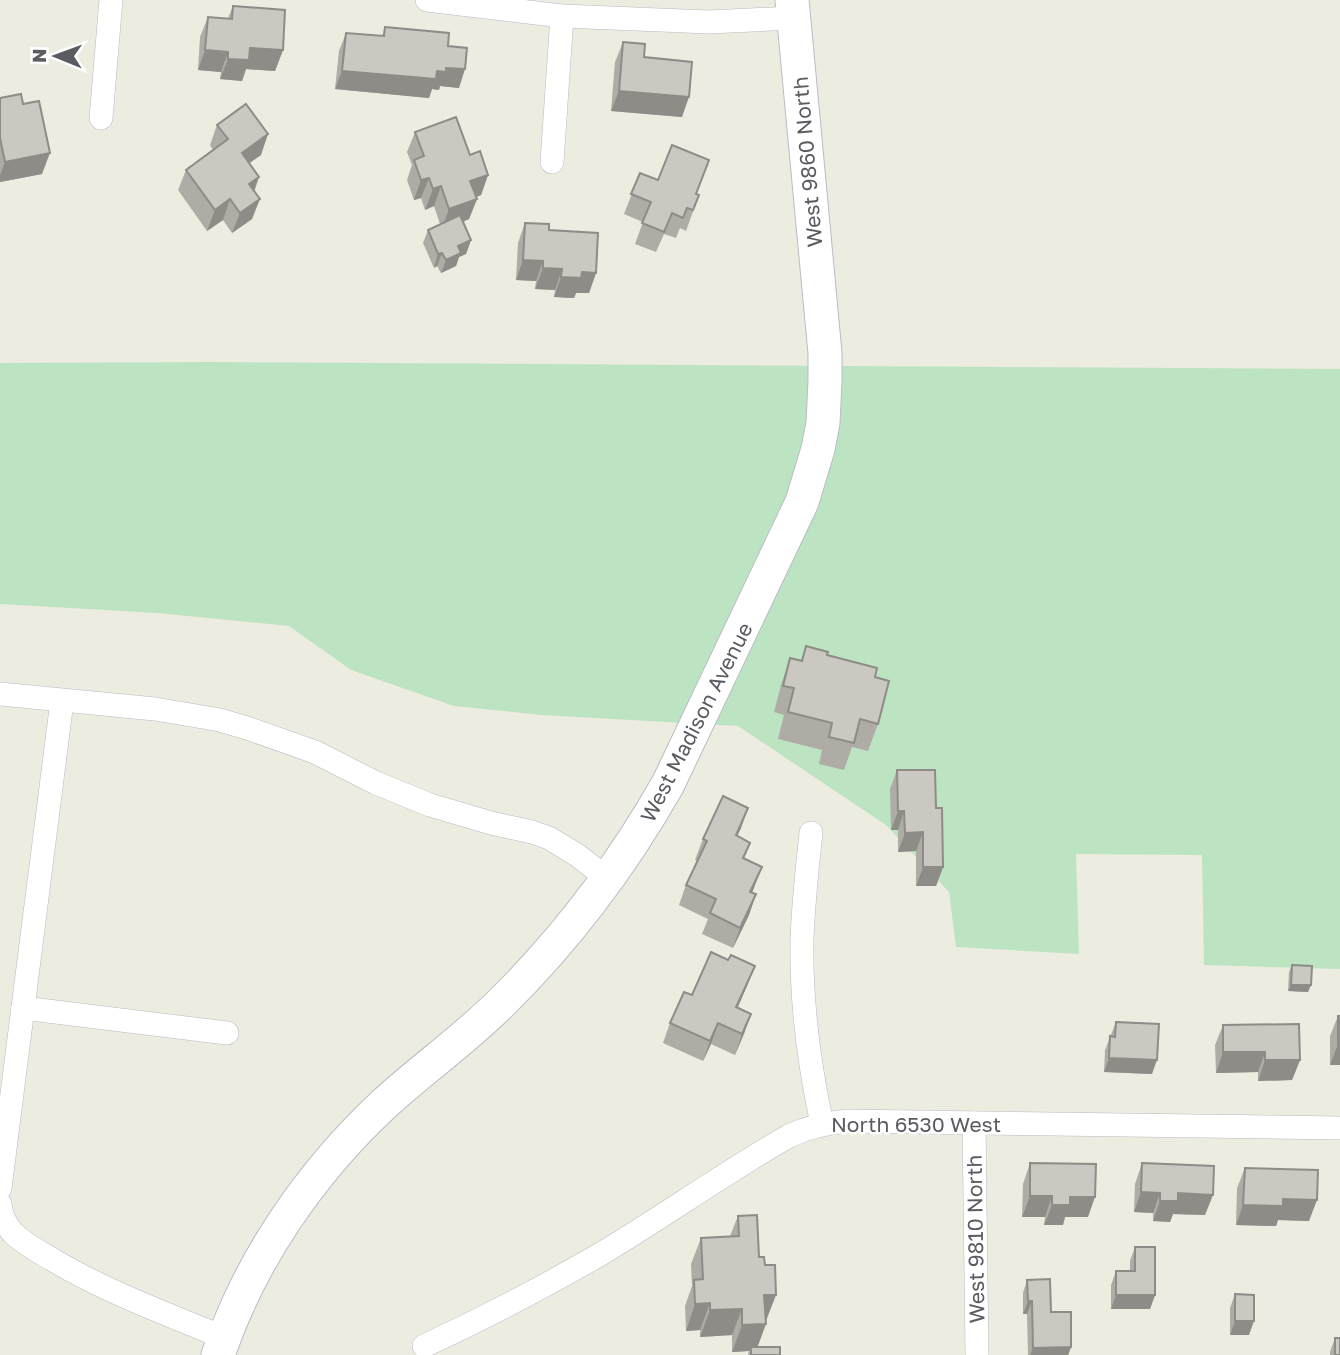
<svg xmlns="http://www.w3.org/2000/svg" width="1340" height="1355" font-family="'Golos Text',sans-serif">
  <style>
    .green { fill: #bde4c2 }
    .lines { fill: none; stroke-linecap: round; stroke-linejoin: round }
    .street-casing { stroke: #b9bac0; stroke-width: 24 }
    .secondary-casing { stroke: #babcc3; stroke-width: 35 }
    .street { stroke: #fff; stroke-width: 23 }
    .secondary { stroke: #fff; stroke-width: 33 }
    .wall { fill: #aeaca5 }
    .shaded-wall { fill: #8d8c86 }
    .building { fill: #cac8c0; stroke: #8d8c86; stroke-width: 2 }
    .labels { text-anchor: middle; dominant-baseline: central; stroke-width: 5; stroke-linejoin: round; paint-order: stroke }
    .street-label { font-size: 21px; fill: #5a5c62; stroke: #fff }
  </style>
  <rect width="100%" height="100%" fill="#edece1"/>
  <path class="green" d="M208 362 1340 369V969L1204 965 1202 855 1076 854 1079 954 956 947 949 892 886 825 738 726 541 715 454 706 351 670 289 626 157 613 0 604V363Z"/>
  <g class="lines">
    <g class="street-casing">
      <g id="street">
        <path d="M427 0 562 16 709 22 793 18"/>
        <path d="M101 118 111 0"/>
        <path d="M552 162 562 16"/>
        <path d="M0 694 155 709 220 720 250 729 315 752 376 783 430 805 491 823 532 832 549 838 577 855 608 879"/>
        <path d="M811 833C807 869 803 905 802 941 801 1002 809 1064 822 1124"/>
        <path d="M23 1008 227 1033"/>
        <path d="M974 1123 977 1355"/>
        <path d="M0 1188 62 701"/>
        <path d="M0 1204C1 1215 6 1225 13 1233 24 1244 40 1252 53 1260 107 1292 167 1314 225 1338"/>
        <path d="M424 1346C484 1318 542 1288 599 1255 663 1217 724 1173 789 1136 808 1127 826 1123 847 1121L1340 1128"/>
      </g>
    </g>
    <g class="secondary-casing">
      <path id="secondary" d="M218 1355C250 1260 311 1172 384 1104 422 1069 464 1040 501 1003 567 938 622 865 668 784L802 502 818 449 823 423 825 381V353L792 0"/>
    </g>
    <use href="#street" class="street"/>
    <use href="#secondary" class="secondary"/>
  </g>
  <g class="wall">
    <path d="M233 6 283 50 275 71 246 69 242 81 220 79 221 72 198 70 200 37 208 17 228 18Z"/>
    <path d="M385 27 448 46 459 88 440 86 439 90 432 89 429 98 335 89 339 51 346 33 382 36Z"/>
    <path d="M623 42 644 57 682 117 611 111 615 62Z"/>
    <path d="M0 98 23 104 42 174 0 182Z"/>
    <path d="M217 125 261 155 249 163 254 191 252 219 232 233 223 220 207 231 178 190 186 170 213 150 210 145Z"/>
    <path d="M415 132 470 155 488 175 481 195 476 197 477 199 469 219 463 222 471 240 466 254 459 257 456 266 441 273 437 266 434 268 423 243 428 230 440 224 434 206 425 210 421 198 414 200 407 180 412 165 407 152Z"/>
    <path d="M640 173 699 195 686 231 680 228 676 238 664 234 656 252 635 244 643 222 624 214Z"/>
    <path d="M525 223 549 230 596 273 589 293H576L574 298 554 297 555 290 535 289 536 281 516 280 518 243Z"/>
    <path d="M806 646 827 655 875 677 878 724 868 751 852 747 844 770 819 764 822 750 778 739 784 715 774 712 781 685 790 658 801 661Z"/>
    <path d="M897 770 936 808 943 867 936 886H916V851L898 852V830H891L890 789Z"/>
    <path d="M741 828 737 836 750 843 744 859 754 888 752 892 756 894 749 915 733 948 702 934 708 919 679 905 686 885 698 861 695 860 703 839Z"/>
    <path d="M728 960 755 966 738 1007 751 1014 735 1055 711 1044 703 1061 663 1043 670 1023 692 995Z"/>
    <path d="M1292 965 1308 992 1288 991 1289 972Z"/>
    <path d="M1338 1016 1340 1065H1330V1036Z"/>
    <path d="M1116 1022 1152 1074 1104 1072 1105 1050Z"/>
    <path d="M1223 1025 1300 1060 1292 1080 1258 1081V1072L1216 1073 1215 1045Z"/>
    <path d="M1030 1163 1088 1217H1065L1063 1225H1044L1045 1217H1022L1023 1184Z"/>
    <path d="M1142 1163 1205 1215 1173 1214 1170 1222 1153 1221V1213L1134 1212 1135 1184Z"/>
    <path d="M1245 1168 1309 1221 1278 1220 1276 1226 1236 1225 1237 1188Z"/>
    <path d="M738 1216 759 1257 766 1321 757 1347 780 1355H748L749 1351 732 1352V1335L700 1337V1330L686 1331 685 1306 692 1286 691 1264 701 1238 730 1236Z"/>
    <path d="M1135 1247 1155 1295 1150 1309H1111V1285L1116 1271H1130V1261Z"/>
    <path d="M1027 1280 1051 1312 1071 1347 1068 1355H1028L1027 1314H1023V1293Z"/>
    <path d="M1235 1294 1249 1335H1230V1308Z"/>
    <path d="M1335 1338 1340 1355H1330V1352Z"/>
  </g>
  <g class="shaded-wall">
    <path d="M250 48 283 50 275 71 246 69 242 81 220 79 228 59Z"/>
    <path d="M205 50 228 52 221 72 198 70Z"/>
    <path d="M446 68 465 69 459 88 440 86 439 90 432 89 429 98 335 89 342 71H437Z"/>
    <path d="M619 91 689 97 682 117 611 111Z"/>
    <path d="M268 134 261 155 234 174 242 153Z"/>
    <path d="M50 153 42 174 0 182V175L5 162Z"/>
    <path d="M488 175 481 195 463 202 470 181Z"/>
    <path d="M259 177 252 198 249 184Z"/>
    <path d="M429 178 421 198 414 200 421 180Z"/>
    <path d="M441 186 434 206 425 210 433 189Z"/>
    <path d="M230 199 223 220 207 231 215 210Z"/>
    <path d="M260 199 252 219 232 233 240 213Z"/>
    <path d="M477 199 469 219 442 229 449 209Z"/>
    <path d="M471 240 466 254 459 257 456 266 441 273 446 260 458 246Z"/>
    <path d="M442 253 437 266 434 268 438 254Z"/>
    <path d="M523 260 543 261 536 281 516 280Z"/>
    <path d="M543 268 562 269 555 290 535 289Z"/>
    <path d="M582 272 596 273 589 293H576L574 298 554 297 561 277Z"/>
    <path d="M748 808 741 828 728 856 736 835Z"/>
    <path d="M898 811H904L898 830H891Z"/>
    <path d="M923 832 916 851 898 852 905 833Z"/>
    <path d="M762 867 754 888 743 912 750 892Z"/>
    <path d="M923 867H943L936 886H916Z"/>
    <path d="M756 894 749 915 733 948 740 928Z"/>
    <path d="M755 966 747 986 729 1027 736 1007Z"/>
    <path d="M1291 985H1311L1308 992 1288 991Z"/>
    <path d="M751 1014 744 1034 735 1055 742 1034Z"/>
    <path d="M718 1023 711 1044 703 1061 710 1041Z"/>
    <path d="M1338 1044H1340V1065H1330Z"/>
    <path d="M1223 1052H1265L1258 1072 1216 1073Z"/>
    <path d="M1109 1058 1157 1060 1152 1074 1104 1072Z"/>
    <path d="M1265 1060H1300L1292 1080 1258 1081Z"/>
    <path d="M1141 1192 1160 1193 1153 1213 1134 1212Z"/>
    <path d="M1178 1193 1213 1195 1205 1215 1173 1214 1170 1222 1153 1221 1160 1201Z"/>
    <path d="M1030 1196H1052L1045 1217H1022Z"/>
    <path d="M1070 1197H1095L1088 1217H1065L1063 1225H1044L1052 1205Z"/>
    <path d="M1283 1199 1317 1200 1309 1221 1278 1220 1276 1226 1236 1225 1243 1205Z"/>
    <path d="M764 1295H776L766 1321 755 1322Z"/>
    <path d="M1116 1295H1155L1150 1309H1111Z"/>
    <path d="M1028 1301H1032L1027 1314H1023Z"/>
    <path d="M710 1303 700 1330 686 1331 695 1304Z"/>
    <path d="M742 1309 732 1335 700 1337 710 1310Z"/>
    <path d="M1235 1321H1254L1249 1335H1230Z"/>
    <path d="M766 1324 756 1351 751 1347 749 1351 732 1352 742 1325Z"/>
    <path d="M1071 1347 1068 1355H1030L1033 1348Z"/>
  </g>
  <g class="building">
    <path d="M233 6 285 10 283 50 250 48 249 60 228 59V52L205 50 208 17 232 19Z"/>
    <path d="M385 27 449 33 448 46 467 48 465 69 446 68V72L437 71 436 79 342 71 346 33 384 36Z"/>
    <path d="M623 42 645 44 644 57 692 62 689 97 619 91Z"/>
    <path d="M21 94 23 104 39 101 50 153 5 162 0 138V98Z"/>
    <path d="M246 104 268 134 242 153 259 177 249 184 260 199 240 213 230 199 215 210 186 170 228 139 217 125Z"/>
    <path d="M456 117 470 155 480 151 488 175 470 181 477 199 449 209 441 186 433 189 429 178 421 180 414 160 424 156 415 132Z"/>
    <path d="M672 145 709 160 696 194 699 195 693 210 687 208 683 218 672 213 664 232 642 223 651 202 631 194 640 173 658 180Z"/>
    <path d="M460 215 471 240 458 246 461 253 446 260 442 253 438 254 428 230Z"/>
    <path d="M525 223 549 224V230L598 233 596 273 582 272 581 278 561 277 562 269 543 268V261L523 260Z"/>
    <path d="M806 646 828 652 827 655 877 668 875 677 889 681 878 724 860 719 854 743 829 737 832 723 788 712 794 688 783 686 790 658 802 661Z"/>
    <path d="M897 770H935L936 808H942L943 867H923V832L905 833 904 811H898Z"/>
    <path d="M723 796 748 808 736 835 750 843 743 858 762 867 750 892 756 894 740 928 710 913 716 899 686 885 707 841 703 839Z"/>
    <path d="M711 952 728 960 731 955 755 966 736 1007 751 1014 742 1034 718 1023 710 1041 670 1023 684 992 692 995Z"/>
    <path d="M1292 965 1312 966 1311 985H1291Z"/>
    <rect x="1338" y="1016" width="2" height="28"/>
    <path d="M1116 1022 1159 1024 1157 1060 1109 1058 1110 1036 1115 1037Z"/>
    <path d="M1299 1024 1300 1060H1265V1052H1223V1025Z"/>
    <path d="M1030 1163 1096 1164 1095 1197H1070V1205H1052V1196H1030Z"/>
    <path d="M1142 1163 1214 1166 1213 1195 1178 1193V1201H1160V1193L1141 1192Z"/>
    <path d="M1245 1168 1318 1170 1317 1200 1283 1199V1206L1243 1205Z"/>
    <path d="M757 1215 759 1257H764L765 1265H775L776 1295H764L766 1324 742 1325V1309L710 1310V1303L695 1304 694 1280 703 1279 701 1238 739 1236 738 1216Z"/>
    <path d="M1135 1247H1155V1295H1116V1271H1135Z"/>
    <path d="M1050 1279 1051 1312H1071V1347L1033 1348 1032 1301H1028L1027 1280Z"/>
    <path d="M1235 1294 1254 1295V1321H1235Z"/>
    <rect x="1335" y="1338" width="5" height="17"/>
    <rect x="751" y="1347" width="29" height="8"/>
  </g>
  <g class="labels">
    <g class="street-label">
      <text transform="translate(807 162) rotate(-95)">West 9860 North</text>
      <text transform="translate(696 722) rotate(-63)">West Madison Avenue</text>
      <text x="916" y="1124">North 6530 West</text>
      <text transform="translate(975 1239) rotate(-91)">West 9810 North</text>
    </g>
  </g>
  <g transform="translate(56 56) rotate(271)" stroke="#ffffff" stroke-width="5" paint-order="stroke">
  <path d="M0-5L12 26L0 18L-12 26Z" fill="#5a5c62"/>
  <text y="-10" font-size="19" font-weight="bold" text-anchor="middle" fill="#5a5c62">N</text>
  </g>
</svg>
